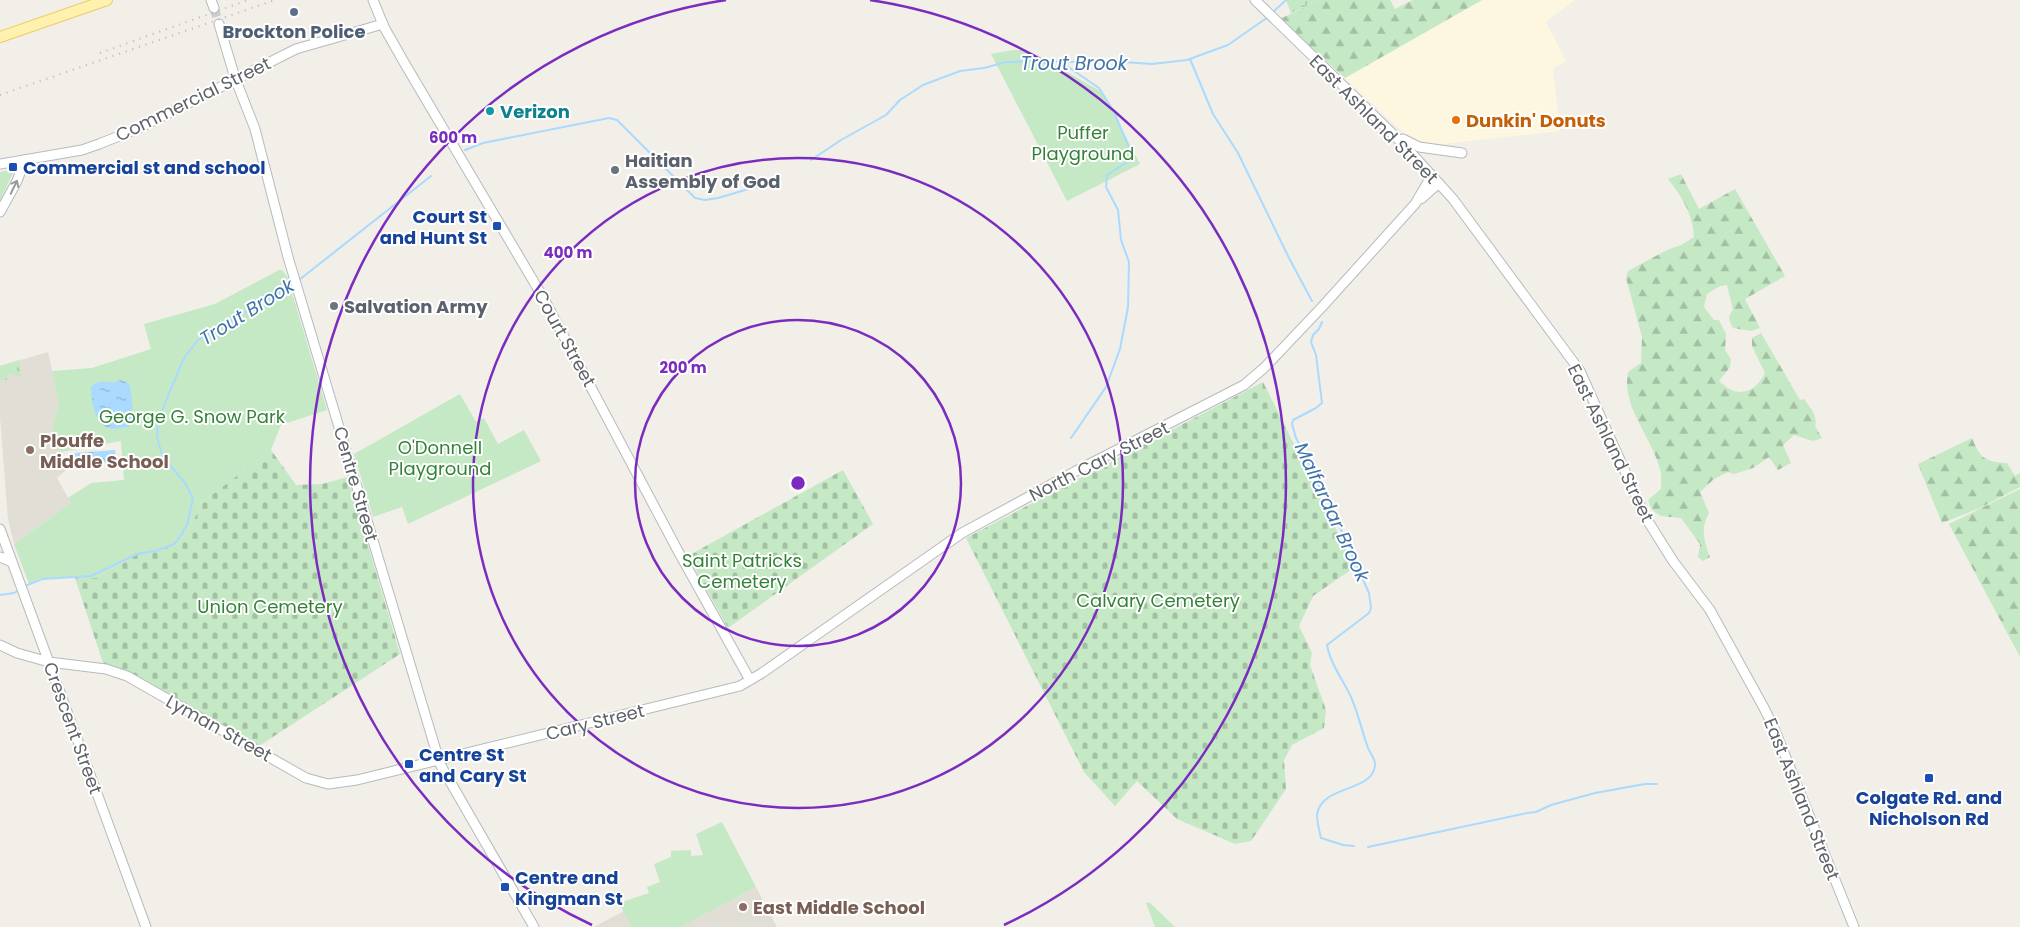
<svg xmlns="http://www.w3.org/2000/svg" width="2020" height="927" font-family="Poppins,sans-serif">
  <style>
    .commercial { fill: #fef7e0 }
    .education { fill: #e1ded6 }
    .grass { fill: url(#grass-tufts) }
    .forest { fill: url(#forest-firs) }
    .wetland { fill: url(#wetland-marsh) }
    .cemetery { fill: url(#cemetery-stones) }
    .park { fill: #c5e8c5 }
    .water { fill: url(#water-ripples) }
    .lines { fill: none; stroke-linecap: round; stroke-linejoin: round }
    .stream { stroke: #aadaff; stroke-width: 2 }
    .secondary-tunnel { stroke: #ccccc8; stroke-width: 9; stroke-dasharray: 9 4.5; stroke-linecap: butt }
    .secondary-casing { stroke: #b6babf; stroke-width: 11 }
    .primary-casing { stroke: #f2c960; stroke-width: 12 }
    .secondary { stroke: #fff; stroke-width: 9 }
    .primary { stroke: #fff2af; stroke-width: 10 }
    .rail { stroke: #b6b7b8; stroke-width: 2; stroke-dasharray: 1 6; stroke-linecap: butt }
    .oneway { stroke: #979a9d }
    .ring { fill: none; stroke: #7b2cbf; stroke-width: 2.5 }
    .service-dot { fill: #5c6f8a; stroke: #fff; stroke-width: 2 }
    .culture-dot { fill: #0f9aa8; stroke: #fff; stroke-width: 2 }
    .food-dot { fill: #e8710a; stroke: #fff; stroke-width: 2 }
    .transit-dot { fill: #1a4fb4; stroke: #fff; stroke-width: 2 }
    .worship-dot { fill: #6b7280; stroke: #fff; stroke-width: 2 }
    .education-dot { fill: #8d6e63; stroke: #fff; stroke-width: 2 }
    .labels { text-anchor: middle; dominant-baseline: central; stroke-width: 4; stroke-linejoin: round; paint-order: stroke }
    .service-label { font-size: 18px; font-weight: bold; fill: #4e5e75; stroke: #fff }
    .street-label { font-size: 18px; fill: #5f6368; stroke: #fff }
    .culture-label { font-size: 18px; font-weight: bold; fill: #0d838f; stroke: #fff; text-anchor: start }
    .food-label { font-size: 18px; font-weight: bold; fill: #c56008; stroke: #fff; text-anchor: start }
    .park-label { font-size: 18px; fill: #348238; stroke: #fff }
    .worship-label { font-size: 18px; font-weight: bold; fill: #5b616d; stroke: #fff; text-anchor: start }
    .transit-label { font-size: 18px; font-weight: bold; fill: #164399; stroke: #fff; text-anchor: start }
    .education-label { font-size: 18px; font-weight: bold; fill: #785e54; stroke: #fff; text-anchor: start }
    .water-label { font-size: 19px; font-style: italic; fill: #4174aa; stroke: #fff }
    .centre { fill: #7b2cbf; stroke: #fff; stroke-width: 2.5 }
    .ring-label { font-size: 15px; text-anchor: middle; font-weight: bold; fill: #7b2cbf; stroke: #fff; stroke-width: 4; stroke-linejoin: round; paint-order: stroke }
  </style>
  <defs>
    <pattern id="grass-tufts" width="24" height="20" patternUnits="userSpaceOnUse" patternTransform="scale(1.25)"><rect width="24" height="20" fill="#c5e8c5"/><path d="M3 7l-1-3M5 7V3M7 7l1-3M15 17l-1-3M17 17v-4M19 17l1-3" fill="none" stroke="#a3c0a4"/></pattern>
    <pattern id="forest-firs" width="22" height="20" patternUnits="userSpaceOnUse" patternTransform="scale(1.25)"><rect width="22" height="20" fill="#c5e8c5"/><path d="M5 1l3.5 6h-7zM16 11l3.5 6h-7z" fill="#a3c0a4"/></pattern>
    <pattern id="wetland-marsh" width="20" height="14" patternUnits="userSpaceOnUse" patternTransform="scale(1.25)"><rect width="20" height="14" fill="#c5e8c5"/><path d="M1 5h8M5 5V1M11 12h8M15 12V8" fill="none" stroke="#a3c0a4"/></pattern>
    <pattern id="cemetery-stones" width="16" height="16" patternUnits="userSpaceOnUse" patternTransform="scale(1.25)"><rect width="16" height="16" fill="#c5e8c5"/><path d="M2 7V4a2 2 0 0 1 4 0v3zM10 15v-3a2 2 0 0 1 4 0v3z" fill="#a3c0a4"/></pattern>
    <pattern id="water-ripples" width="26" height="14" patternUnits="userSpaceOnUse" patternTransform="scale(1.25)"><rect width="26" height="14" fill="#aadaff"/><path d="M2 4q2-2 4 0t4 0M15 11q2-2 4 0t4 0" fill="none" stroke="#8eb4d2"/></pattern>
  </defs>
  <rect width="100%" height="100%" fill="#f1efe8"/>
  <path class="commercial" d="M1482 0H1575L1546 22 1566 61 1553 69 1560 131 1442 144 1419 141 1404 133 1345 78Z"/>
  <g class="education">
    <path d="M48 352 59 403 53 426 55 447 61 452 66 470 57 478 71 503 14 544 8 519 5 482 0 417V366Z"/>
    <path d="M756 887 777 927H681Z"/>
    <path d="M624 911 632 927H594Z"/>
  </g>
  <path class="grass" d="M19 360 21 376H14L10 373 7 376V380H0V366Z"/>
  <g class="forest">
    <path d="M1319 0H1390L1395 9 1413 0H1482L1345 78 1280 19Z"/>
    <path d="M1681 174 1699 209 1735 189 1785 276 1745 299 1760 328 1751 331 1733 328C1729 320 1727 317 1733 310L1727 285 1720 286 1707 294 1704 307 1714 320H1719L1726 334 1725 350 1731 359 1730 367 1719 381C1736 398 1754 395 1765 373L1752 346V338L1761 333 1800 400 1804 399C1810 408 1818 415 1815 426L1822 438 1813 441 1794 435 1783 445 1791 463 1778 470 1769 457 1753 468 1734 474 1728 472 1714 479 1700 492 1709 513C1700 528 1704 542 1710 557L1703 561 1698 557 1700 544 1681 518C1664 516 1654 519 1648 500L1661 489C1661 482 1662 475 1660 469 1652 437 1621 406 1628 372L1641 363 1642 337 1626 278 1628 271 1667 250 1681 245 1694 237C1693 214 1682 197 1668 179Z"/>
    <path d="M1972 438C1980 458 1985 462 2007 463L2015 476 2020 473V487L1980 508 1942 523 1918 464Z"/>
    <path d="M2020 489V657L1949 524Z"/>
    <path d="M1149 902 1175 927H1155L1146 903Z"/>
  </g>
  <path class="wetland" d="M1286 0H1319L1291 13Z"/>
  <g class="cemetery">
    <path d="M1263 382 1355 567 1313 596 1299 626 1312 653 1310 665 1326 710 1324 728 1292 745 1284 760 1286 789 1251 841 1235 844 1177 819 1137 781 1115 806 1084 772 966 538Z"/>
    <path d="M271 450 296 485 322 484 348 477 400 654 259 746 160 689 103 663 75 578H96L138 554 166 548 183 537 198 512 201 503Z"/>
    <path d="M843 470 873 524 728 628 688 556Z"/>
  </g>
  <g class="park">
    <path d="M1013 50H1024L1039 56 1102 92 1140 164 1067 201 991 54Z"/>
    <path d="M15 169 0 200V172Z"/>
    <path d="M279 270H282L287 276 327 410 281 425 271 450 201 503 198 512 183 537 166 548 138 554 96 578H40L29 584 14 544 71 503 68 498 91 483 124 480 121 441 61 452 55 448 53 426 59 403 52 371 92 368 151 349 144 324 215 304Z"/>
    <path d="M460 394 476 422 484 418 498 444 524 430 541 461 408 524 402 507 373 517 354 454Z"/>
    <path d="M722 822 756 887 681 927H632L619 903 649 893 647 887 660 882 654 864 671 857V851L691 850V856L703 855 696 834Z"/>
  </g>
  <g class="water">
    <path d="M120 380 129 383C132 398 135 413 129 427 123 427 115 430 109 428 94 424 91 399 91 387 99 379 106 383 116 382Z"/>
    <path d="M115 450 117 468 107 469 105 462 76 465 75 453Z"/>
  </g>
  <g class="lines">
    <g class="stream">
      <path d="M1273 12 1286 0"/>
      <path d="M1190 59 1213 114 1238 153 1289 258 1312 301"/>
      <path d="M1061 62 1099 88 1113 110 1132 154 1129 161 1107 175 1106 187 1118 210 1121 240 1129 262 1128 307 1120 349 1106 387 1071 438"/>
      <path d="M465 150 483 143 609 118 617 120 695 198 705 200 718 198 752 188 766 187 781 179"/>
      <path d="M811 160 841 140 886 115 900 100 923 85 960 71 984 68 1006 62H1018L1040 59 1060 62 1108 61 1152 64 1187 60 1228 45 1268 17"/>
      <path d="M299 280 431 176"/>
      <path d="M1322 322 1319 329 1313 335 1311 342 1316 355 1322 403 1316 408 1293 420 1292 424 1296 438 1305 455 1317 483 1327 498 1369 593 1371 608 1369 613 1327 645C1330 663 1343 680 1351 697 1358 713 1362 731 1368 748 1370 753 1376 760 1375 765 1373 793 1321 784 1317 815 1317 822 1319 830 1321 838L1343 845 1354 846"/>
      <path d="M25 586 42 579 91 576 137 554 155 551 174 544 180 537 187 525 193 498 185 483 163 457 160 448 157 436 158 422 169 393 184 358 198 340 293 284"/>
      <path d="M0 595 14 593 19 590"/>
      <path d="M1368 847 1527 813 1536 812 1551 805 1595 793 1645 784H1657"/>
    </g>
    <path class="secondary-tunnel" d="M214 8 219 24"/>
    <g class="secondary-casing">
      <g id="secondary">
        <path d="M211 0 214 8"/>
        <path d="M373 0 384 27 405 64 544 299 678 551 750 680"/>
        <path d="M1255 0 1404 145 1453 199 1580 371 1646 518 1673 561 1710 610 1764 708 1774 728 1854 927"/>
        <path d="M219 24 235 78 255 129 288 257 440 764 534 927"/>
        <path d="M1403 139 1419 147 1462 153"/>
        <path d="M0 164 82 150 99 144 139 128 296 49 383 24"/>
        <path d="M1421 199 1439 183"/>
        <path d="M0 212 17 181 25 160"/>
        <path d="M0 529 146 927"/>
        <path d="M0 557 12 562"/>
        <path d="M0 645 17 653 49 662 106 669 127 676 306 778 328 784 357 780 740 686 762 673 962 533 1076 471 1244 385 1264 368 1322 307 1415 204 1432 175"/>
      </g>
    </g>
    <g class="primary-casing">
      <path id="primary" d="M0 37 107 0"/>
    </g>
    <use href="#secondary" class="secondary"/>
    <use href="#primary" class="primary"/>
    <g class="rail">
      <path d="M100 53 248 0"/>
      <path d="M0 95 275 0"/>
    </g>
  </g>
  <defs><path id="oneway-shaft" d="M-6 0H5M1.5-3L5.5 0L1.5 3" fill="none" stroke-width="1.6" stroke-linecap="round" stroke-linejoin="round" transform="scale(1.25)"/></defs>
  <use class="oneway" href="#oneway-shaft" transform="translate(14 187) rotate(-64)"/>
  <g class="ring">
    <circle cx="798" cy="483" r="163"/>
    <circle cx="798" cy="483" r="325"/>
    <path d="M592 925A488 488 0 0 1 726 0M870 0A488 488 0 0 1 1004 925"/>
  </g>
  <circle class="service-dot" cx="294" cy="12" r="5"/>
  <circle class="culture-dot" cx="490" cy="111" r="5"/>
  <circle class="food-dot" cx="1456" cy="120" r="5"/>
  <g class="transit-dot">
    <rect x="8" y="162" width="10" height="10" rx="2.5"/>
    <rect x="492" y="221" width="10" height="10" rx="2.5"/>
    <rect x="404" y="759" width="10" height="10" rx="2.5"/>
    <rect x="1924" y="773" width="10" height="10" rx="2.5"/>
    <rect x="500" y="882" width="10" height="10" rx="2.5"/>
  </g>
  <g class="worship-dot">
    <circle cx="615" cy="170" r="5"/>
    <circle cx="334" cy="306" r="5"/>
  </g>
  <g class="education-dot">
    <circle cx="30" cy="450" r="5"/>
    <circle cx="743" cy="907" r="5"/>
  </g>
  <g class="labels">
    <g class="service-label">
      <text x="294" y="31">Brockton Police</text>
    </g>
    <g class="street-label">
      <text transform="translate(193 99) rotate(-26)">Commercial Street</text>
      <text transform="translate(1374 119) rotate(45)">East Ashland Street</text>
      <text transform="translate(565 338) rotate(61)">Court Street</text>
      <text transform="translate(1611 443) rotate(64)">East Ashland Street</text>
      <text transform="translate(1099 461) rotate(-27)">North Cary Street</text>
      <text transform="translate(356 484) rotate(74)">Centre Street</text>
      <text transform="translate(595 722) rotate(-14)">Cary Street</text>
      <text transform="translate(73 728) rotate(70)">Crescent Street</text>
      <text transform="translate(219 728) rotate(29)">Lyman Street</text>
      <text transform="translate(1802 799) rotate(68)">East Ashland Street</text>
    </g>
    <g class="culture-label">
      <text x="500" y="111">Verizon</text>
    </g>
    <g class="food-label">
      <text x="1466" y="120">Dunkin' Donuts</text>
    </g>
    <g class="park-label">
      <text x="1083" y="132">Puffer<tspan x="1083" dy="21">Playground</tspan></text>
      <text x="192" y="416">George G. Snow Park</text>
      <text x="440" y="447">O'Donnell<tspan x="440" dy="21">Playground</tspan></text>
      <text x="742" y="560">Saint Patricks<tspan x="742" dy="21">Cemetery</tspan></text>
      <text x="1158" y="600">Calvary Cemetery</text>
      <text x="270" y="606">Union Cemetery</text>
    </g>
    <g class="worship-label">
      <text x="625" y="160">Haitian<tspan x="625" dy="21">Assembly of God</tspan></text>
      <text x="344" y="306">Salvation Army</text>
    </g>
    <g class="transit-label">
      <text x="23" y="167">Commercial st and school</text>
      <text x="487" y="216" text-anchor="end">Court St<tspan x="487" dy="21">and Hunt St</tspan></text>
      <text x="419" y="754">Centre St<tspan x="419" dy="21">and Cary St</tspan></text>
      <text x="1929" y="797" text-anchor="middle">Colgate Rd. and<tspan x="1929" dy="21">Nicholson Rd</tspan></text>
      <text x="515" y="877">Centre and<tspan x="515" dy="21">Kingman St</tspan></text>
    </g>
    <g class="education-label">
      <text x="40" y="440">Plouffe<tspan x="40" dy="21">Middle School</tspan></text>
      <text x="753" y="907">East Middle School</text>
    </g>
    <g class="water-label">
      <text x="1074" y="63">Trout Brook</text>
      <text transform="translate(247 312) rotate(-32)">Trout Brook</text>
      <text transform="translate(1332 512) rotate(65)">Malfardar Brook</text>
    </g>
  </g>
  <circle cx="798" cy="483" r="8" class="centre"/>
  <g class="ring-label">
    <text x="453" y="143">600 m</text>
    <text x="568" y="258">400 m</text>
    <text x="683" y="373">200 m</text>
  </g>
</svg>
